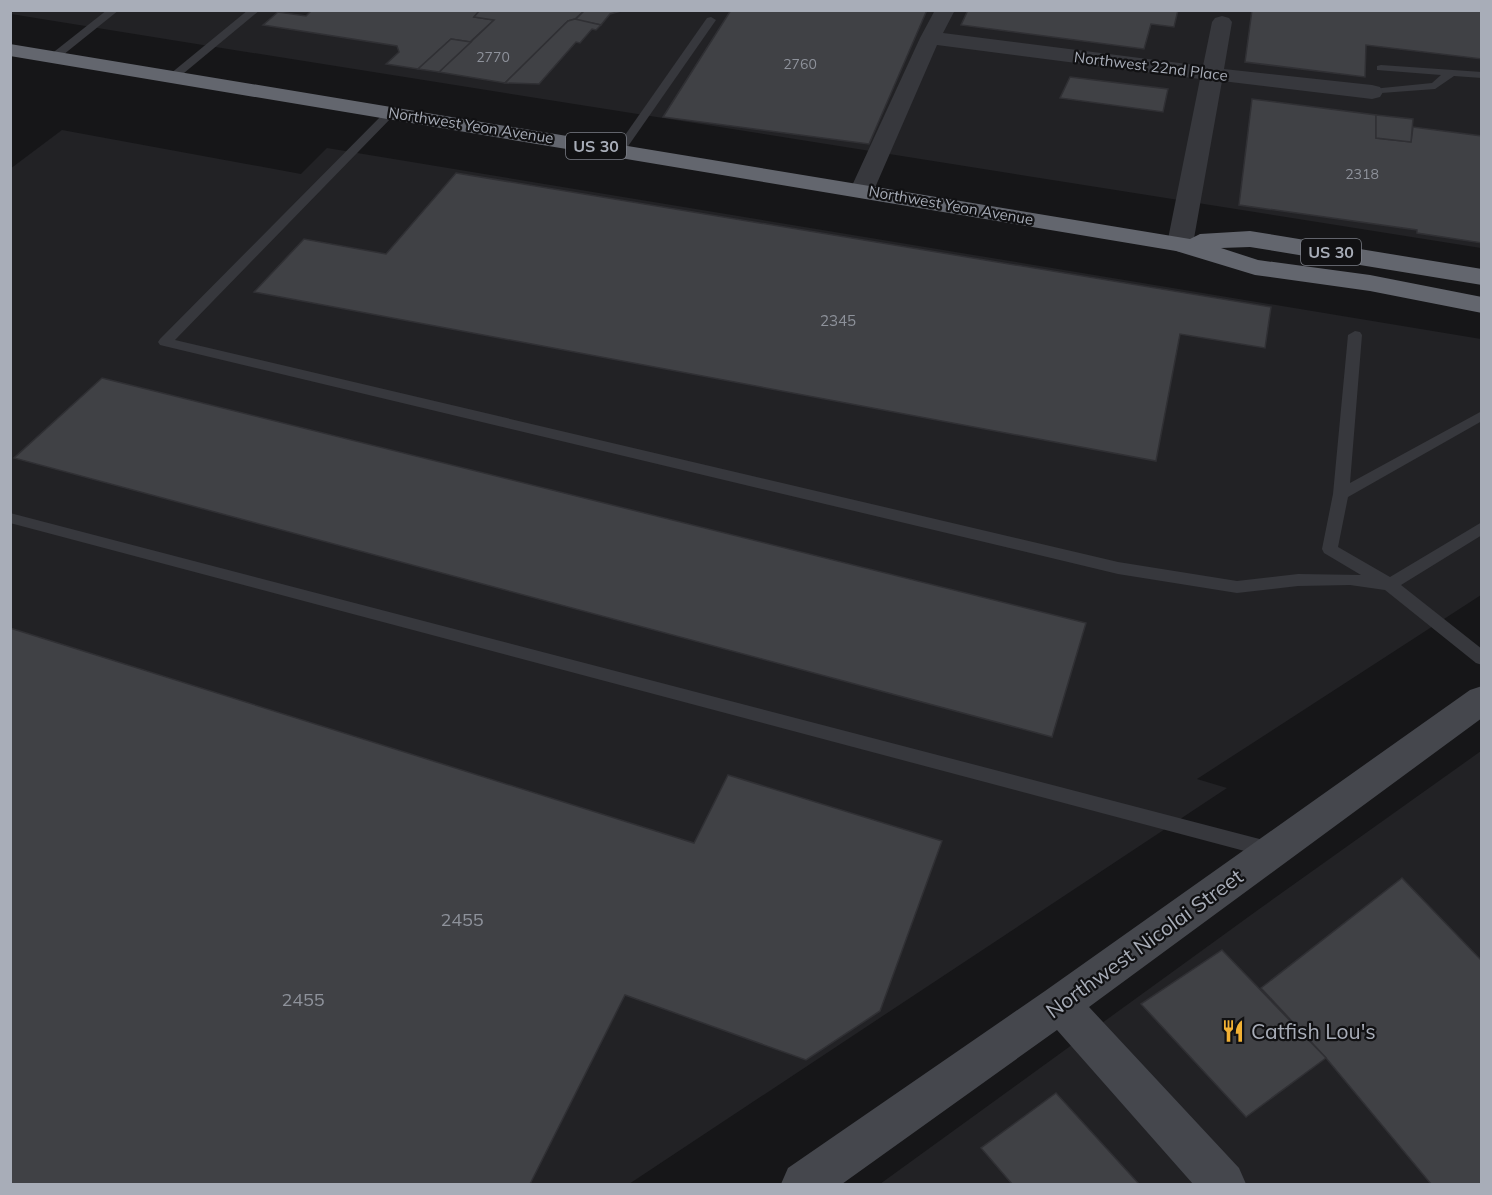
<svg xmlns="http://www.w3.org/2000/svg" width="1492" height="1195" font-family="Mulish,sans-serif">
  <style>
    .built { fill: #222225 }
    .building { fill: #404145; stroke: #303034; stroke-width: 1.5 }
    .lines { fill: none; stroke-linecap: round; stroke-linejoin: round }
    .lane { fill: #37383d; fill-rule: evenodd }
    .street { fill: #37383d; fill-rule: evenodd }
    .secondary { fill: #45474d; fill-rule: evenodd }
    .highway { fill: #63666e; fill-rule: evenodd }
    .labels { text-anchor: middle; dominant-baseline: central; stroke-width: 4.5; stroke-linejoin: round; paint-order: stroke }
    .far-number-label { font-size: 14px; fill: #8e929b }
    .far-street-label { font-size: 15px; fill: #a8adb8; stroke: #111113 }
    .number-label { font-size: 15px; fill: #8e929b }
    .shield { fill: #111113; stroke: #7b7e86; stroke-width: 1.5 }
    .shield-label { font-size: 16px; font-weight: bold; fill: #a8adb8 }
    .near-number-label { font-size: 18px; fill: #8e929b }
    .near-street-label { font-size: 21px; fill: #a8adb8; stroke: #111113 }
    .near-poi-label { font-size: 21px; fill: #a8adb8; stroke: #111113; text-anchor: start }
  </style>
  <rect width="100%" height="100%" fill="#161618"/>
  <g class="built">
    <path d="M10 11H1481V248L178 41 11 14Z"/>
    <path d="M62 130 301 174 327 148 1481 339V595L1197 779 1227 788 629 1184H11L10 169Z"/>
    <path d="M1481 751V1184H880L1262 907Z"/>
  </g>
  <g class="building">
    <path d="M312 10H480L474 17 494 20 470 42 451 39 418 69 386 64 399 52 397 46 263 25 278 12 306 16Z"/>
    <path d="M480 10H585L575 19 568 21 505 83 439 72 494 20 474 17Z"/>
    <path d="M585 10H616L621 11 610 14 601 25 575 20Z"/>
    <path d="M731 10H927L869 144 663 117Z"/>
    <path d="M968 10H1178L1174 27 1151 24 1144 49 961 25Z"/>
    <path d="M1252 10H1482V59L1366 45 1365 77 1245 62Z"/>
    <path d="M575 19 601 25 596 30 592 29 580 43 576 42 539 84 505 83 568 21Z"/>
    <path d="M451 39 471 42 439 72 418 69Z"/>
    <path d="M1070 77 1168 89 1163 112 1060 98Z"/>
    <path d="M1252 99 1376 115V138L1411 142 1413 127 1482 136V243L1417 233V230L1239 205Z"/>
    <path d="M1376 115 1413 119 1411 142 1376 138Z"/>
    <path d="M456 173 1271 307 1265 348 1180 334 1156 461 254 292 304 239 386 254Z"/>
    <path d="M102 378 1086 623 1052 737 14 458Z"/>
    <path d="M10 628 694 843 728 775 942 841 880 1011 806 1060 625 995 530 1184H10Z"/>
    <path d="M1402 878 1482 961V1184H1431L1326 1058 1261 988Z"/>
    <path d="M1222 950 1326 1058 1246 1117 1141 1004Z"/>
    <path d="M1056 1093 1139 1184H1012L981 1148Z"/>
  </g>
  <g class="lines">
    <g class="lane">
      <path d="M107 10H119L58 59H50V55Z"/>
      <path d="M248 10H260L178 78H170V74Z"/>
      <path d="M711 17 716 20 624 152H616V148L707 18Z"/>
      <path d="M1381 65 1482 72V78L1454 76 1435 89 1368 94 1366 92 1372 89 1432 83 1441 75 1377 70V66Z"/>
      <path d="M391 109 397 112 395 114 175 340 1118 562 1237 581 1298 574 1361 575 1324 553 1322 549 1333 494 1348 335 1355 331 1360 332 1362 335 1350 483 1482 411V421L1348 497 1338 547 1390 577 1482 522V535L1401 585 1482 649V665L1476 663 1385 590 1350 585 1298 586 1237 593 1118 574 160 345 158 342 160 339 387 110Z"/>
      <path d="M10 513 1271 842 1278 844 1281 850 1278 856 1271 858 10 523Z"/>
    </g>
    <path class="street" d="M935 10H955L943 33 1203 66 1212 22 1215 18 1222 16 1229 18 1232 22 1224 69 1372 85 1380 87 1383 92 1380 97 1372 99 1222 81 1193 244 1189 249 1180 252 1171 249 1167 244 1200 79 937 45 874 190 871 195 862 197 853 195 850 190 920 38Z"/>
    <path class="secondary" d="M1482 686V718L1089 1007 1239 1168 1246 1184H1193L1057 1030 842 1184H781L788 1168 1045 991 1470 690Z"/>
    <path class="highway" d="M10 44 1190 239 1200 234 1250 231 1482 269V285L1250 247 1221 248 1258 260 1370 275 1482 297V313L1370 291 1255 275 1176 251 10 56Z"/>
  </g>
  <defs>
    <g id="restaurant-bare" transform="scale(1.8)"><path d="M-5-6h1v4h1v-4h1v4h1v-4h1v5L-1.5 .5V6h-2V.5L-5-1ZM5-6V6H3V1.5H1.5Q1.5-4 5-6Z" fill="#f2b134" stroke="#111113" stroke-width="2.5" paint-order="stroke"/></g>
  </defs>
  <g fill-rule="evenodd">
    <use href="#restaurant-bare" x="1233" y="1031"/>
  </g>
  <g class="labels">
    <g class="far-number-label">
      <text x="493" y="57">2770</text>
      <text x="800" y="64">2760</text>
      <text x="1362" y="174">2318</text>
    </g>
    <g class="far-street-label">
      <text transform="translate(1151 66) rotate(7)">Northwest 22nd Place</text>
      <text transform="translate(471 125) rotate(9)">Northwest Yeon Avenue</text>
      <text transform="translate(951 205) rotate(10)">Northwest Yeon Avenue</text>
    </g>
    <g class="number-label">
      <text x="838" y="320">2345</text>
    </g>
    <g class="shield">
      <rect x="566" y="133" width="60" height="26" rx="4.5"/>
      <rect x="1301" y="239" width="60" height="26" rx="4.5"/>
    </g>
    <g class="shield-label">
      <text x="596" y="146">US 30</text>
      <text x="1331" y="252">US 30</text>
    </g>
    <g class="near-number-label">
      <text x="462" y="919">2455</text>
      <text x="303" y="999">2455</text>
    </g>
    <g class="near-street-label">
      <text transform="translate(1144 943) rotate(-36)">Northwest Nicolai Street</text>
    </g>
    <g class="near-poi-label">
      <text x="1251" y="1031">Catfish Lou's</text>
    </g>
  </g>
  <rect width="1492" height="1195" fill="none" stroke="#a8adb8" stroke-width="24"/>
</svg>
